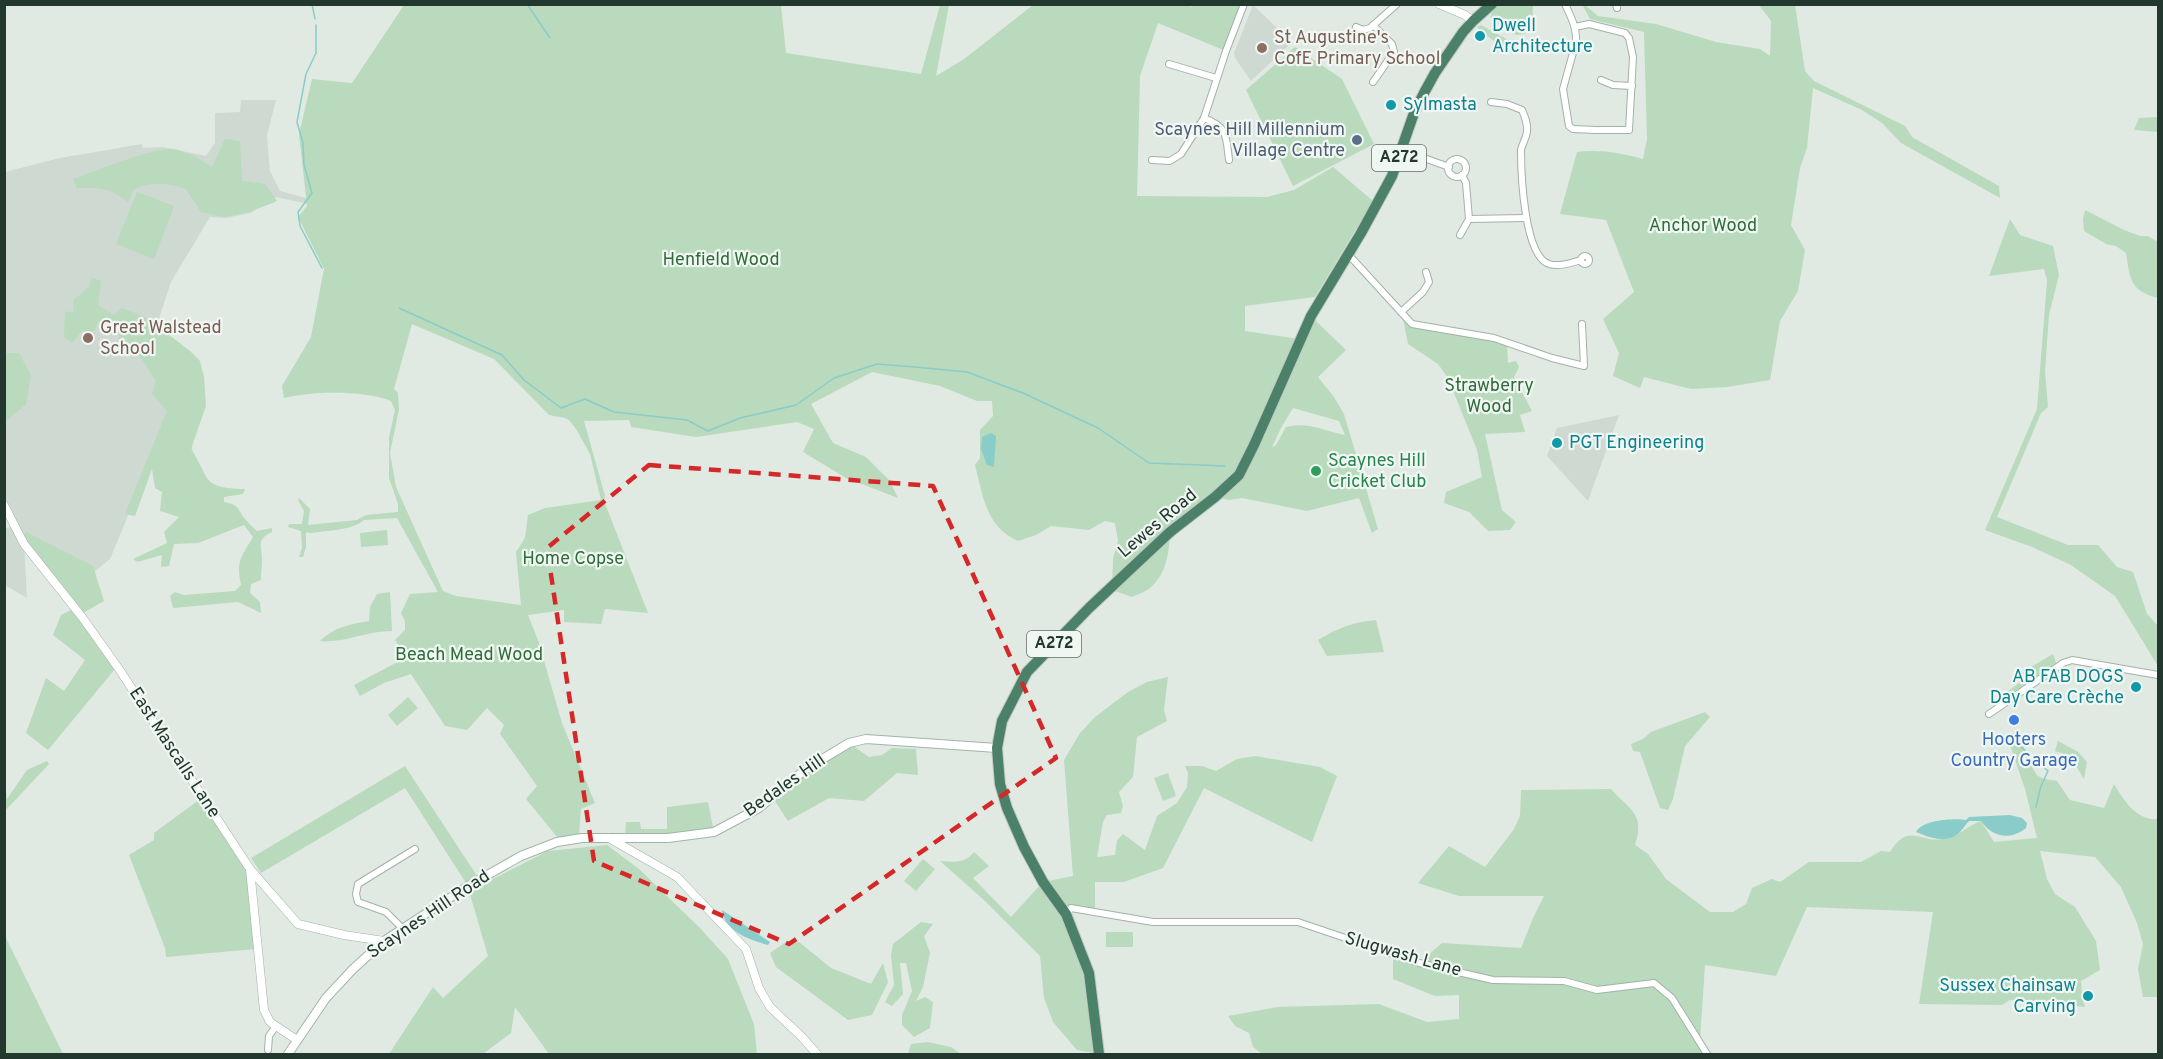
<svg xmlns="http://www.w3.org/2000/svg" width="2163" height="1059" font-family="Overpass,sans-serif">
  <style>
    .built { fill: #ced9d2 }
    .green { fill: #b9dabc; fill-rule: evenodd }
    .water { fill: #8accc9 }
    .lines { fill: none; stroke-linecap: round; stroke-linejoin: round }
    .stream { stroke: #8accc9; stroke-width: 1.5 }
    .minor-casing { stroke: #a3b1a9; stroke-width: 8 }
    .tertiary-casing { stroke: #a3b1a9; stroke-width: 9 }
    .secondary-casing { stroke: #a0b5a9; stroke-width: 10 }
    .trunk-casing { stroke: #c1c7c4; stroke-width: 12 }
    .minor { stroke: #fff; stroke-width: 6 }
    .tertiary { stroke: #fff; stroke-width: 8 }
    .secondary { stroke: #fff; stroke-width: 8 }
    .trunk { stroke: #4b8069; stroke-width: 10 }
    .marked { fill: none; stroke: #d62828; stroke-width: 4.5; stroke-dasharray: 12 8; stroke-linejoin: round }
    .culture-dot { fill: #0f9aa8; stroke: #f0f6f2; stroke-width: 2 }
    .education-dot { fill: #8d6e63; stroke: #f0f6f2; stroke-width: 2 }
    .service-dot { fill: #5c6f8a; stroke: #f0f6f2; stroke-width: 2 }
    .leisure-dot { fill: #2e9e5b; stroke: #f0f6f2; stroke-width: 2 }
    .shop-dot { fill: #3f7fe0; stroke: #f0f6f2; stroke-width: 2 }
    .labels { text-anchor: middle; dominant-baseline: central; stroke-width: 4.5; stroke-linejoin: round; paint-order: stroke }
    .shield { fill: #f0f6f2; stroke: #607169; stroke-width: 1.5 }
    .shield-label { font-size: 16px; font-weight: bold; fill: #22382e }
    .culture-label { font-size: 18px; fill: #0d838f; stroke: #f0f6f2; text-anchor: start }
    .education-label { font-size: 18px; fill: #785e54; stroke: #f0f6f2; text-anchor: start }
    .service-label { font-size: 18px; fill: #4e5e75; stroke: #f0f6f2; text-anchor: end }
    .park-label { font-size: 18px; fill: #2f6c3a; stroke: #f0f6f2 }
    .leisure-label { font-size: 18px; fill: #27864d; stroke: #f0f6f2; text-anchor: start }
    .street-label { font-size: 18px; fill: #22382e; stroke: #f0f6f2 }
    .shop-label { font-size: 18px; fill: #366cbe; stroke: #f0f6f2 }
  </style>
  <rect width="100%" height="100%" fill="#e0eae3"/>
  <g class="built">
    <path d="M1253 5 1292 42 1251 81 1235 58 1234 53Z"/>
    <path d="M241 100H276L267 135 270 171 280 191 310 199 309 204 276 197 268 200 251 213 226 218 210 217 171 282 154 334 191 440 193 454 163 432 110 559 94 572 23 535 5 499V172L60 158 142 144 143 148 163 147 206 156 215 143V113L240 112Z"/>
    <path d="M1619 415 1588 501 1547 456 1557 428Z"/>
    <path d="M15 526 24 544 27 598 5 585V528Z"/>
  </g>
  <g class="green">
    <path d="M1185 4 1192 7V4L1244 5 1226 51 1158 23 1140 76 1137 196 1267 197 1294 190 1333 167 1373 201 1315 297 1245 306V331L1300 339 1311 316 1346 350 1318 377 1334 397 1344 414 1378 529 1372 533 1359 498 1307 511 1242 498 1229 500 1215 497 1170 532C1169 552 1167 574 1150 588 1145 592 1138 594 1132 597L1115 591 1112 586 1113 559 1118 541 1115 523 1105 521 1089 530 1051 526 1036 535 1018 541C986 527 983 496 975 465L980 458V430L993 416 992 401H977L940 386 872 372 811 404 833 443 866 457 889 480 898 498 846 478 803 452 814 429 797 422 696 437 631 427 629 420 584 421 605 496 604 501 648 613 605 609 601 624 564 622V610L528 615 538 640 562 723 595 803 581 809 579 835 558 838 526 799 537 786 500 734 504 725 487 708 467 730 445 726 411 674 384 683 360 696 354 685 407 657 395 640 405 630V621L401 613 410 594 438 592 397 518 364 520C354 530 325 531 310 533L306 532V547L303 557H299L302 548 301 531 288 527 289 524H302L304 511 298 500 299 498 310 509 308 525 357 520 366 515 398 512V504L389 478V437L395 410 391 401C364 390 312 391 284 398L282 386 311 337 324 269 298 217 307 206 299 134 312 79 352 83 404 5H781L786 53 921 74 940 5H949L936 76 964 59 1033 5ZM412 324 494 359 549 415 565 418 569 420 576 429 590 454 601 500 545 508 528 515 525 538 516 552 521 605 456 596 443 591 396 487 390 453 399 409 398 393 394 389ZM1293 408 1339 421 1345 435C1325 431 1307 421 1286 427L1276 445 1272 447 1281 428Z"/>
    <path d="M1582 4 1586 5 1587 7 1598 16 1656 24 1716 42 1760 49 1770 56 1771 21 1759 5H1795L1805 71 1814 81 1905 126 1912 137 1999 186 2000 198 1901 143 1882 123 1862 110 1813 88 1807 148 1800 168 1791 225 1805 250 1798 291 1780 321 1770 380 1727 387 1691 389 1644 377 1640 388 1613 376 1619 353 1603 319 1634 292 1606 220 1560 214 1577 152C1600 149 1621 153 1643 159L1647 139 1644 32 1590 19Z"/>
    <path d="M1500 5H1533L1532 27 1524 34 1517 35 1508 31 1490 17 1494 8Z"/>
    <path d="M1481 25 1508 40 1503 49 1477 27Z"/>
    <path d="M1295 47 1342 79 1374 144 1293 186 1246 90Z"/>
    <path d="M2158 117V132L2134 130 2139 118Z"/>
    <path d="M225 139 240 141 242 181 265 184 277 201 252 211 224 217 201 212 186 189C165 183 155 181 134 189L128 202C109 187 100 188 77 188L73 179C96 171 153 147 173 149 187 151 201 160 212 167Z"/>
    <path d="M137 192 174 206 154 259 116 244Z"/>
    <path d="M2085 210 2124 230 2140 236H2148L2158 242V298C2130 291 2130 279 2126 253L2116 246 2106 244 2084 231 2083 219Z"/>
    <path d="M2010 219 2020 235 2053 246 2059 275 2049 315 2045 371 2048 407 2041 413 1997 517 2068 545H2098L2117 567 2133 572 2147 614 2158 626V666L2115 596 2071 565 2032 547 1985 530 2037 409 2047 280 2044 269 1989 276Z"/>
    <path d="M92 278 101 281 98 305 114 315 122 308 161 323 157 334H168L190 351 200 361 204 377 206 406 191 449C211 479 200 488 245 489L243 494 224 497V502C241 505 236 509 246 520 249 524 253 527 257 531L272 528V532C255 540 262 546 262 560 262 567 261 573 261 580L251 584 250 593 260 602 261 613 238 602 173 608 170 596 175 592 184 595 235 591 241 585C236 561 241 557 253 537L244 525 198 543 174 544 169 566 161 567 162 555 137 562 133 559 167 543 164 532 179 517 160 511 162 492 155 488 152 469 135 516 125 514 167 411 152 394 156 381 138 353 119 342V328L98 322 95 331H82L72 343 64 337 65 311 73 313 74 300 89 287Z"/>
    <path d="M1402 313 1412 324 1507 343 1508 363 1516 361 1519 367 1514 377 1532 411 1520 415 1525 432 1485 434 1502 510 1516 522 1510 530 1488 531 1469 512 1444 503 1446 492 1482 477 1477 450 1448 378 1438 364 1408 344Z"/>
    <path d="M5 353H19L31 376 26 404 5 422Z"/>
    <path d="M387 530 388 545 361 547 360 533Z"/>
    <path d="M26 532 93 566 104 601 83 613 26 543 23 536Z"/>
    <path d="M390 592 392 631C366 631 346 643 320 641 334 627 350 624 369 621L370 607 377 594Z"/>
    <path d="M73 609 115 669 48 750 26 733 46 678 64 691 85 660 53 635 61 615Z"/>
    <path d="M1376 620 1384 652 1327 656 1318 640C1338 628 1353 622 1376 620Z"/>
    <path d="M2053 654 2057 666 2013 695 2008 694 2003 697 2002 701 1995 706V701L2019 683 2021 673Z"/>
    <path d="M1168 677 1164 710 1167 721 1137 737 1133 777 1119 792 1123 806 1121 813 1107 815 1103 822 1097 857 1115 855 1117 840 1123 834 1145 850 1157 816 1177 803 1187 787 1188 773 1185 766H1202L1216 771 1237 759 1255 756 1320 767 1337 776 1312 842 1204 788 1163 868 1124 882H1095V912L1071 908 1066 914 1089 973 1099 1054 1077 1050 1053 1022 1044 998 1040 956 985 901 940 861C954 862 965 864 974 852L989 866 973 878 1011 917 1043 882 1073 876 1064 760 1080 733 1095 717 1128 692 1147 682Z"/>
    <path d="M408 697 418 708 397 726 388 715Z"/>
    <path d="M1705 712 1710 717 1685 746 1673 799 1668 810 1660 808 1640 752 1633 751 1631 744 1643 739 1651 732Z"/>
    <path d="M2017 731C2023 741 2031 770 2038 776 2043 779 2051 780 2057 781L2070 800 2104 808 2114 784C2124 800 2136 821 2158 819V997H2143L2138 969 2143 944 2137 923 2121 887 2095 857 2040 851 2047 879 2055 894 2075 907 2096 941 2100 970 2081 981 2082 996 2085 1007 2010 1000 2002 1005 1919 1004 1933 912 1807 907 1776 976 1705 965 1700 1041 1707 1054H1262L1253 1047 1249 1033 1235 1026 1228 1016 1277 1007 1379 1004 1427 1022 1459 1019V995L1435 996 1393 979V954L1419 963 1442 943 1521 948 1533 918 1544 896H1459L1418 883 1449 846 1485 867 1514 829 1520 816 1521 790 1611 789C1631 811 1645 814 1635 845L1648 854 1666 879 1710 912H1733L1746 904 1752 888 1772 879 1780 882 1809 862H1861L1881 851 1890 852C1910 820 1920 846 1948 838 1960 835 1969 825 1981 821L1994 842 2037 838 2025 789 2008 739 2011 734Z"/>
    <path d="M2058 741 2078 752 2087 762 2084 779 2070 756 2055 751Z"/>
    <path d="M849 743 869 757 882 755 892 748 916 749 918 775 897 773 864 801 829 798 788 821 773 798Z"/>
    <path d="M47 761 49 764 5 811V787L7 799 27 770Z"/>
    <path d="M405 766 479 879 468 886 405 788 261 873 251 858Z"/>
    <path d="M1168 773 1176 796 1163 801 1154 778Z"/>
    <path d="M203 797 250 869 257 949 166 957 165 948 129 855 154 840V833Z"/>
    <path d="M708 802 714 832 625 838 626 822H640L641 829H667V807Z"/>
    <path d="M607 845 639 869 700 928 728 959 754 1024 757 1054H549L515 1007 511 1033 483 1054H389L433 987 443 998 488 956 469 891 548 851Z"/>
    <path d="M923 859 935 869 916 891 904 881Z"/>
    <path d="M921 922 933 924 924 936 930 953 923 987 916 1001 925 997 933 1002 930 1028 914 1037 902 1025V1015L912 991 906 963H900L903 994 892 1006 885 1002 894 985 891 955 893 944Z"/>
    <rect x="1106" y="932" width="27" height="15"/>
    <path d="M5 936 63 1054H5Z"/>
    <path d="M786 942H799L831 968 871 984 883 963 888 982 872 1015 848 1020 776 967 770 953Z"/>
    <path d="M928 1042 951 1047 961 1054H908L911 1044Z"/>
  </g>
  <g class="water">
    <path d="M991 433 996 436 994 467 987 465 981 449 982 437Z"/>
    <path d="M2010 815 2022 818 2027 823 2026 828C2010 841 1992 837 1981 821H1969C1966 824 1963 829 1959 833 1947 844 1930 838 1916 832 1922 820 1954 818 1966 820L1969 817Z"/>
    <path d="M722 910 770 942 768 945C750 940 725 932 722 910Z"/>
  </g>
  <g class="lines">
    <g class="stream">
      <path d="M312 4 315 19"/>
      <path d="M527 4 550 38"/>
      <path d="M316 25V53L306 74 297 122 303 143 304 165 312 193 298 212 300 226 322 268"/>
      <path d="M399 308 502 355 524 380 561 408 585 399 614 412 687 420 708 431 740 418 796 405 834 378 877 364 915 367 967 372 1023 393 1098 428 1149 463 1225 466"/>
      <path d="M2019 736 2021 747 2048 771 2041 786 2036 807"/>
    </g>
    <g class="minor-casing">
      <g id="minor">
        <path d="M1565 4C1571 17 1577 28 1576 42L1563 89 1569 126 1573 129 1596 130"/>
        <path d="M1616 4 1617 8"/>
        <path d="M1373 25 1392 44 1394 52 1373 82"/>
        <path d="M1356 27 1363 30 1370 28 1397 4"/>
        <path d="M1575 27 1589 24 1625 33 1629 38 1633 57 1629 130H1599"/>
        <path d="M1169 64 1216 78"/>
        <path d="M1601 80 1613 85 1632 86"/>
        <path d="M1491 102 1507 104 1522 110C1525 117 1528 124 1527 132 1526 139 1522 144 1521 150 1521 173 1524 256 1549 264 1559 267 1571 263 1581 260"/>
        <path d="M1204 118C1228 127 1226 136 1229 160"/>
        <path d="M1402 150 1449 167"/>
        <circle cx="1457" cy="168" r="9"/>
        <path d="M1152 160 1170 161 1181 154 1204 118 1226 51 1244 4"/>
        <path d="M1462 175 1466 183 1469 219 1526 218"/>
        <path d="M1460 235 1469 219"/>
        <path d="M1348 254 1412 324 1494 338 1552 358 1584 366 1582 324"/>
        <circle cx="1585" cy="260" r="4"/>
        <path d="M1401 312 1423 292 1429 282 1426 272"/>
        <path d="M1989 714 2063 663 2072 660 2158 675"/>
        <path d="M1066 914 1071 908 1153 922H1298L1419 963 1493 980 1564 981 1597 990 1654 983 1672 998 1707 1054"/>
        <path d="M403 929 386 912 358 902 356 894 358 884 415 849"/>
        <path d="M268 1050 269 1036 276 1026"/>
      </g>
    </g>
    <g class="tertiary-casing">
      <g id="tertiary">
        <path d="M1439 4 1465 15 1473 21"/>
        <path d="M4 505 24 544 82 617 119 669 250 869 298 924 344 935 384 941"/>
        <path d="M609 838 677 877 746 949 759 988 770 1007 802 1037 817 1054"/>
        <path d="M250 869 264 1010 270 1022 297 1040"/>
      </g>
    </g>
    <g class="secondary-casing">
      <path id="secondary" d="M288 1054 326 998 353 969 384 941 468 886 521 856 557 842 582 838H668L714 832 759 808 806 769 849 743 866 739 997 748"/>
    </g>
    <g class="trunk-casing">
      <path id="trunk" d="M1099 1054 1089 973 1066 914 1043 882 1024 847 1007 808 1000 784 997 748 1002 721 1027 672 1089 608 1170 532 1215 497 1239 475 1254 445 1311 316 1361 233 1392 176 1414 113 1425 91 1435 73 1463 32 1473 21 1492 4"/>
    </g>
    <use href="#minor" class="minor"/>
    <use href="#tertiary" class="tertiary"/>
    <use href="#secondary" class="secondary"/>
    <use href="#trunk" class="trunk"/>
  </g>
  <path class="marked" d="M649 465 933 486 1056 758 789 944 594 861 547 548Z"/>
  <g class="culture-dot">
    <circle cx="1480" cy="36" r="6"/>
    <circle cx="1391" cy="105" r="6"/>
    <circle cx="1557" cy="443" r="6"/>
    <circle cx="2136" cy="687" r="6"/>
    <circle cx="2088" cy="996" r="6"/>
  </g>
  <g class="education-dot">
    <circle cx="1262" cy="48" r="6"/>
    <circle cx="88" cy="338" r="6"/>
  </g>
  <circle class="service-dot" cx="1357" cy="140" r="6"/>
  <circle class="leisure-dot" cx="1316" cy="471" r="6"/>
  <circle class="shop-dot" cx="2014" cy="720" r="6"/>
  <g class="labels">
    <g class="shield">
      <rect x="1372" y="145" width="54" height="26" rx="4.5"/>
      <rect x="1027" y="631" width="54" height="26" rx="4.5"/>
    </g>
    <g class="shield-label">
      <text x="1399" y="158">A272</text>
      <text x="1054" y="644">A272</text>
    </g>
    <g class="culture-label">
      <text x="1492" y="26">Dwell<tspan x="1492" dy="21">Architecture</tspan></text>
      <text x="1403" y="105">Sylmasta</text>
      <text x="1569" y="443">PGT Engineering</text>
      <text x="2124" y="677" text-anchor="end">AB FAB DOGS<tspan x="2124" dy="21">Day Care Crèche</tspan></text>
      <text x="2076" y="986" text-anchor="end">Sussex Chainsaw<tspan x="2076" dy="21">Carving</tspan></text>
    </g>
    <g class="education-label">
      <text x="1274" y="38">St Augustine's<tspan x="1274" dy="21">CofE Primary School</tspan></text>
      <text x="100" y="328">Great Walstead<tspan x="100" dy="21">School</tspan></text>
    </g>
    <g class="service-label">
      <text x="1345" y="130">Scaynes Hill Millennium<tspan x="1345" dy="21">Village Centre</tspan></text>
    </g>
    <g class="park-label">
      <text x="1703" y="226">Anchor Wood</text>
      <text x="721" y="260">Henfield Wood</text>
      <text x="1489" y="386">Strawberry<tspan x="1489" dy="21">Wood</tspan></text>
      <text x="573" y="559">Home Copse</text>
      <text x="469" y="655">Beach Mead Wood</text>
    </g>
    <g class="leisure-label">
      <text x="1328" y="461">Scaynes Hill<tspan x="1328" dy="21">Cricket Club</tspan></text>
    </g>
    <g class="street-label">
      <text transform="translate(1158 524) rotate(-40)">Lewes Road</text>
      <text transform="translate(174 753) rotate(57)">East Mascalls Lane</text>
      <text transform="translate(785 786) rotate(-35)">Bedales Hill</text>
      <text transform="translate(429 915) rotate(-34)">Scaynes Hill Road</text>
      <text transform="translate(1403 955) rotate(16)">Slugwash Lane</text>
    </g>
    <g class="shop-label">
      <text x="2014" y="740">Hooters<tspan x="2014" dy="21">Country Garage</tspan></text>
    </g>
  </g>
  <rect width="2163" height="1059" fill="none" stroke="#22382e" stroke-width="12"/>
</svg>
